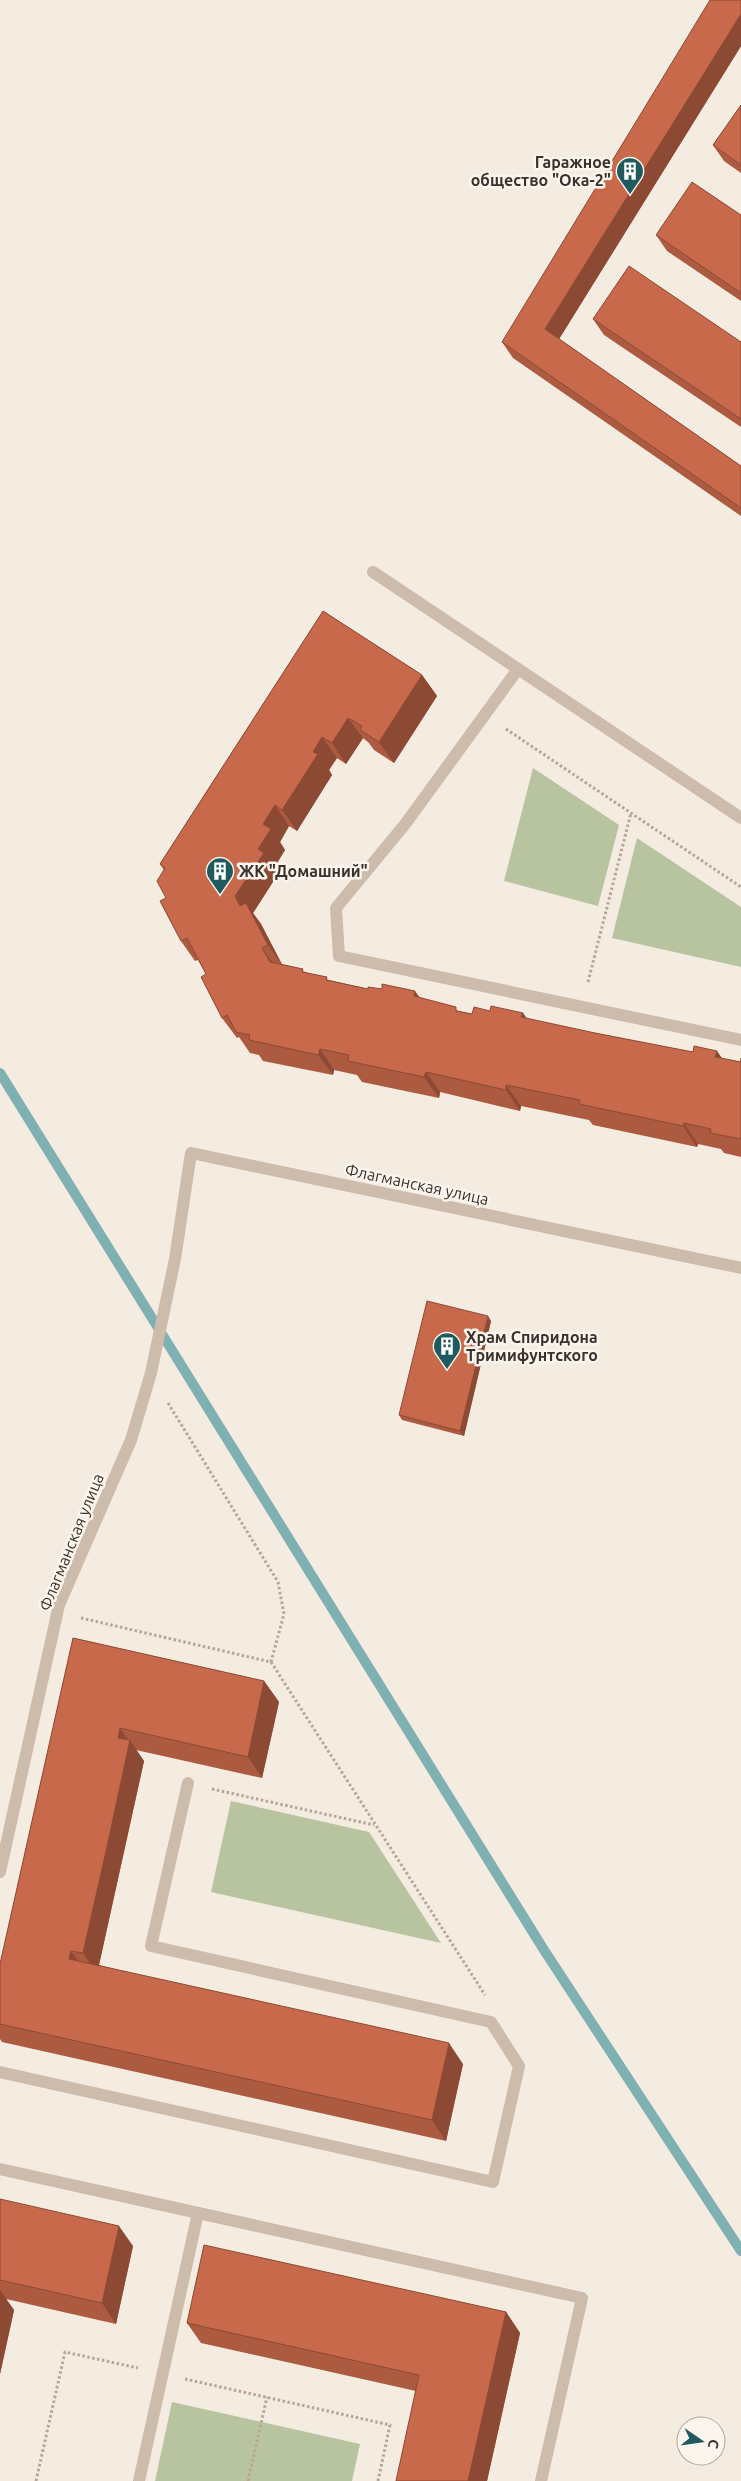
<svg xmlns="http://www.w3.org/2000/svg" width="741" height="2481" font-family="Ubuntu,sans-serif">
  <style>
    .green { fill: #b8c4a0 }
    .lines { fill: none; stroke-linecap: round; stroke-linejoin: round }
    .stream { stroke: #7fb0b2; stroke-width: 10 }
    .path { stroke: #b9a596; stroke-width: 3; stroke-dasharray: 2.5 2.5; stroke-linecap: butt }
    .lane { stroke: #cdbbac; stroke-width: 12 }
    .street { stroke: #cdbbac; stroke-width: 12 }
    .wall { fill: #ac5a40 }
    .shaded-wall { fill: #8c4a34 }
    .building { fill: #c8694b; stroke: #8c4a34 }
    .labels { text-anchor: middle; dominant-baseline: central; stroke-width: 5; stroke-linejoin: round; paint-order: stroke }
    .poi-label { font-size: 16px; font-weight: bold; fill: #3b302b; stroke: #fbf5ee; text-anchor: start }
    .street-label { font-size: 16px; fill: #3b302b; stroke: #fbf5ee }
  </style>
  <rect width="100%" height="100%" fill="#f4ebe1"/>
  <g class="green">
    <path d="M533 768 619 825 598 906 504 881Z"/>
    <path d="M637 838 741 907V967L612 938Z"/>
    <path d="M231 1801 369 1832 441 1943 211 1892Z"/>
    <path d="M172 2402 360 2444 352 2481H155Z"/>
  </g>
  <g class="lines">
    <path class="stream" d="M0 1073 544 1950 741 2251"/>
    <g class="path">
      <path d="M506 729 741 887"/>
      <path d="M588 982 631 813"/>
      <path d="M168 1403 278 1582 284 1614 271 1662"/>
      <path d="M81 1618 271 1662 485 1995"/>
      <path d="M212 1789 374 1825"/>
      <path d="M185 2379 390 2425 378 2481"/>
      <path d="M36 2481 65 2352 138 2368"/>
      <path d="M248 2481 267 2397"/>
    </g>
    <g class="lane">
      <path d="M373 572 741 818"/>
      <path d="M518 669 406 823 336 908 339 956 741 1040"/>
      <path d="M0 2072 493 2182 519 2066 491 2022 151 1946 188 1783"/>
      <path d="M0 2169 582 2298 541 2481"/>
      <path d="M139 2481 198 2213"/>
    </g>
    <path class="street" d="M0 1872 59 1605 131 1440 151 1373 175 1259 191 1153 741 1268"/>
  </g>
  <g class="wall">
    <path d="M741 0V46L559 339 741 466V516L513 358 502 342Z"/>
    <path d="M741 105V173L724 161 713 145Z"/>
    <path d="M741 215V301L667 251 656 235Z"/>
    <path d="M593 319 741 342V427L604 335Z"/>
    <path d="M323 611 422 675 437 696 394 763 374 750 369 743 363 738 346 764 337 758 329 770 332 775 297 831 289 826 280 842 285 850 274 868 278 874 253 913 261 924 282 964 329 980 368 989 420 998 459 1011 472 1014 490 1011 523 1013 527 1019 595 1033 741 1062V1058V1157L724 1153 721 1149 698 1144 697 1147 593 1125 589 1120 521 1106 520 1111 440 1092 439 1098 362 1082 357 1075 334 1070 333 1075 263 1061 259 1055 250 1053 239 1037 237 1038 222 1018 206 974 198 960 195 961 181 941 166 898 164 870 160 864Z"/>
    <path d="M491 1321 464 1436 402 1420 399 1415Z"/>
    <path d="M73 1638 264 1681 279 1702 262 1778 136 1750 144 1761 99 1965 463 2064 446 2141 2 2042 0 2039V1964Z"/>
    <path d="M0 2199 133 2246 116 2324 6 2299 14 2310 0 2374Z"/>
    <path d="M506 2312 520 2333 487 2481H396L416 2391 201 2343 187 2323Z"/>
  </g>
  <g class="shaded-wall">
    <path d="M741 14V46L556 344 545 329Z"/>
    <path d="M422 675 437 696 394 763 379 742Z"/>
    <path d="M348 718 363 738 346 764 332 743Z"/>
    <path d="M322 737 337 758 329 770 332 775 297 831 282 810 313 752Z"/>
    <path d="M275 805 289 826 280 842 285 850 274 868 278 874 253 913 261 924 282 965 240 906 235 896 258 849 263 824Z"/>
    <path d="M262 948 277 969 270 962Z"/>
    <path d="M415 991 430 1012 414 996Z"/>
    <path d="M523 1013 537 1034 521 1017Z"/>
    <path d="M320 1049 334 1070 333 1075 318 1055Z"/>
    <path d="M717 1051 731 1071 715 1057Z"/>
    <path d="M426 1072 440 1092 439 1098 424 1077Z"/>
    <path d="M506 1085 521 1106 520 1111 506 1090Z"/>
    <path d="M684 1123 698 1144 697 1147 683 1126Z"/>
    <path d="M488 1316 491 1321 464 1436 460 1431Z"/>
    <path d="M264 1681 279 1702 262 1778 248 1757Z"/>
    <path d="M120 1728 130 1742V1740L144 1761 97 1974 83 1953Z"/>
    <path d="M71 1951 85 1971 69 1959Z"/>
    <path d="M449 2043 463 2064 446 2141 432 2120Z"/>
    <path d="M119 2226 133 2246 116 2324 102 2303Z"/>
    <path d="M0 2290 14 2310 0 2374Z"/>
    <path d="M506 2312 520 2333 487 2481H468Z"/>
  </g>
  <g class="building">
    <path d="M710 0H741V14L545 329 741 466V508L502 342Z"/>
    <path d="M741 105V165L713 145Z"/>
    <path d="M692 182 741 215V293L656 235Z"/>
    <path d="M629 266 741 342V419L593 319Z"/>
    <path d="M323 611 422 675 379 742 360 730 362 726 348 718 332 743 322 737 313 752 318 754 282 810 275 805 263 824 271 829 258 849 264 853 235 896 240 906 246 903 268 945 262 948 270 962 303 969 302 972 327 977 326 980 368 989V987L382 989V984L415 991 414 996 456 1007V1011L472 1014 474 1007 490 1011 491 1006 523 1013 521 1017 595 1033 693 1052 694 1046 717 1051 715 1057 741 1062V1058V1139L710 1133 711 1129 684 1123 683 1126 579 1104 580 1100 506 1085V1090L426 1072 424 1077 348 1061 349 1055 320 1049 318 1055 249 1040 250 1035 236 1032 227 1015 222 1018 201 977 206 974 187 938 181 941 160 901 166 898 157 881 165 868 160 864Z"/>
    <path d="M427 1301 488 1316 460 1431 399 1415Z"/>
    <path d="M73 1638 264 1681 248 1757 120 1728 118 1738 130 1740 107 1847 83 1953 71 1951 69 1959 449 2043 432 2120 0 2024V1964Z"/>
    <path d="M0 2199 119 2226 102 2303 0 2280Z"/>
    <path d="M204 2245 506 2312 468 2481H396L419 2375 187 2323Z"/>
  </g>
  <defs>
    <g id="building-pin" transform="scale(1.4375)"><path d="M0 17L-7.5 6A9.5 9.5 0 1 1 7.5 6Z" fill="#1f5a5e" stroke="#fbf5ee"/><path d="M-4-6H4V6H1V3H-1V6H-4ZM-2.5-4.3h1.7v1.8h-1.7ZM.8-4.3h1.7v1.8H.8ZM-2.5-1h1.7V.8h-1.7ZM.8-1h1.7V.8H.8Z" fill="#fff"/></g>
  </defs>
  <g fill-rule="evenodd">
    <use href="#building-pin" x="630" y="171"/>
    <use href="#building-pin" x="220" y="871"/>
    <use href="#building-pin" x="447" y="1346"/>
  </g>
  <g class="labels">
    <g class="poi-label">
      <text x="611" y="162" text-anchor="end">Гаражное<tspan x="611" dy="18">общество "Ока-2"</tspan></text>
      <text x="239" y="871">ЖК "Домашний"</text>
      <text x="466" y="1337">Храм Спиридона<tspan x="466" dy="18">Тримифунтского</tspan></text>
    </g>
    <g class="street-label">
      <text transform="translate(417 1184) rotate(12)">Флагманская улица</text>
      <text transform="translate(71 1542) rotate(-68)">Флагманская улица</text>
    </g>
  </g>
  <g transform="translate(701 2441) rotate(103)"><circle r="24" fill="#fbf5ee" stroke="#aea6a0"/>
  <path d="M0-4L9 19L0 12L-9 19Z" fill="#1f5a5e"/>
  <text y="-8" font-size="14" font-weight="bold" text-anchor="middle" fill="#3b302b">С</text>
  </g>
</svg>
